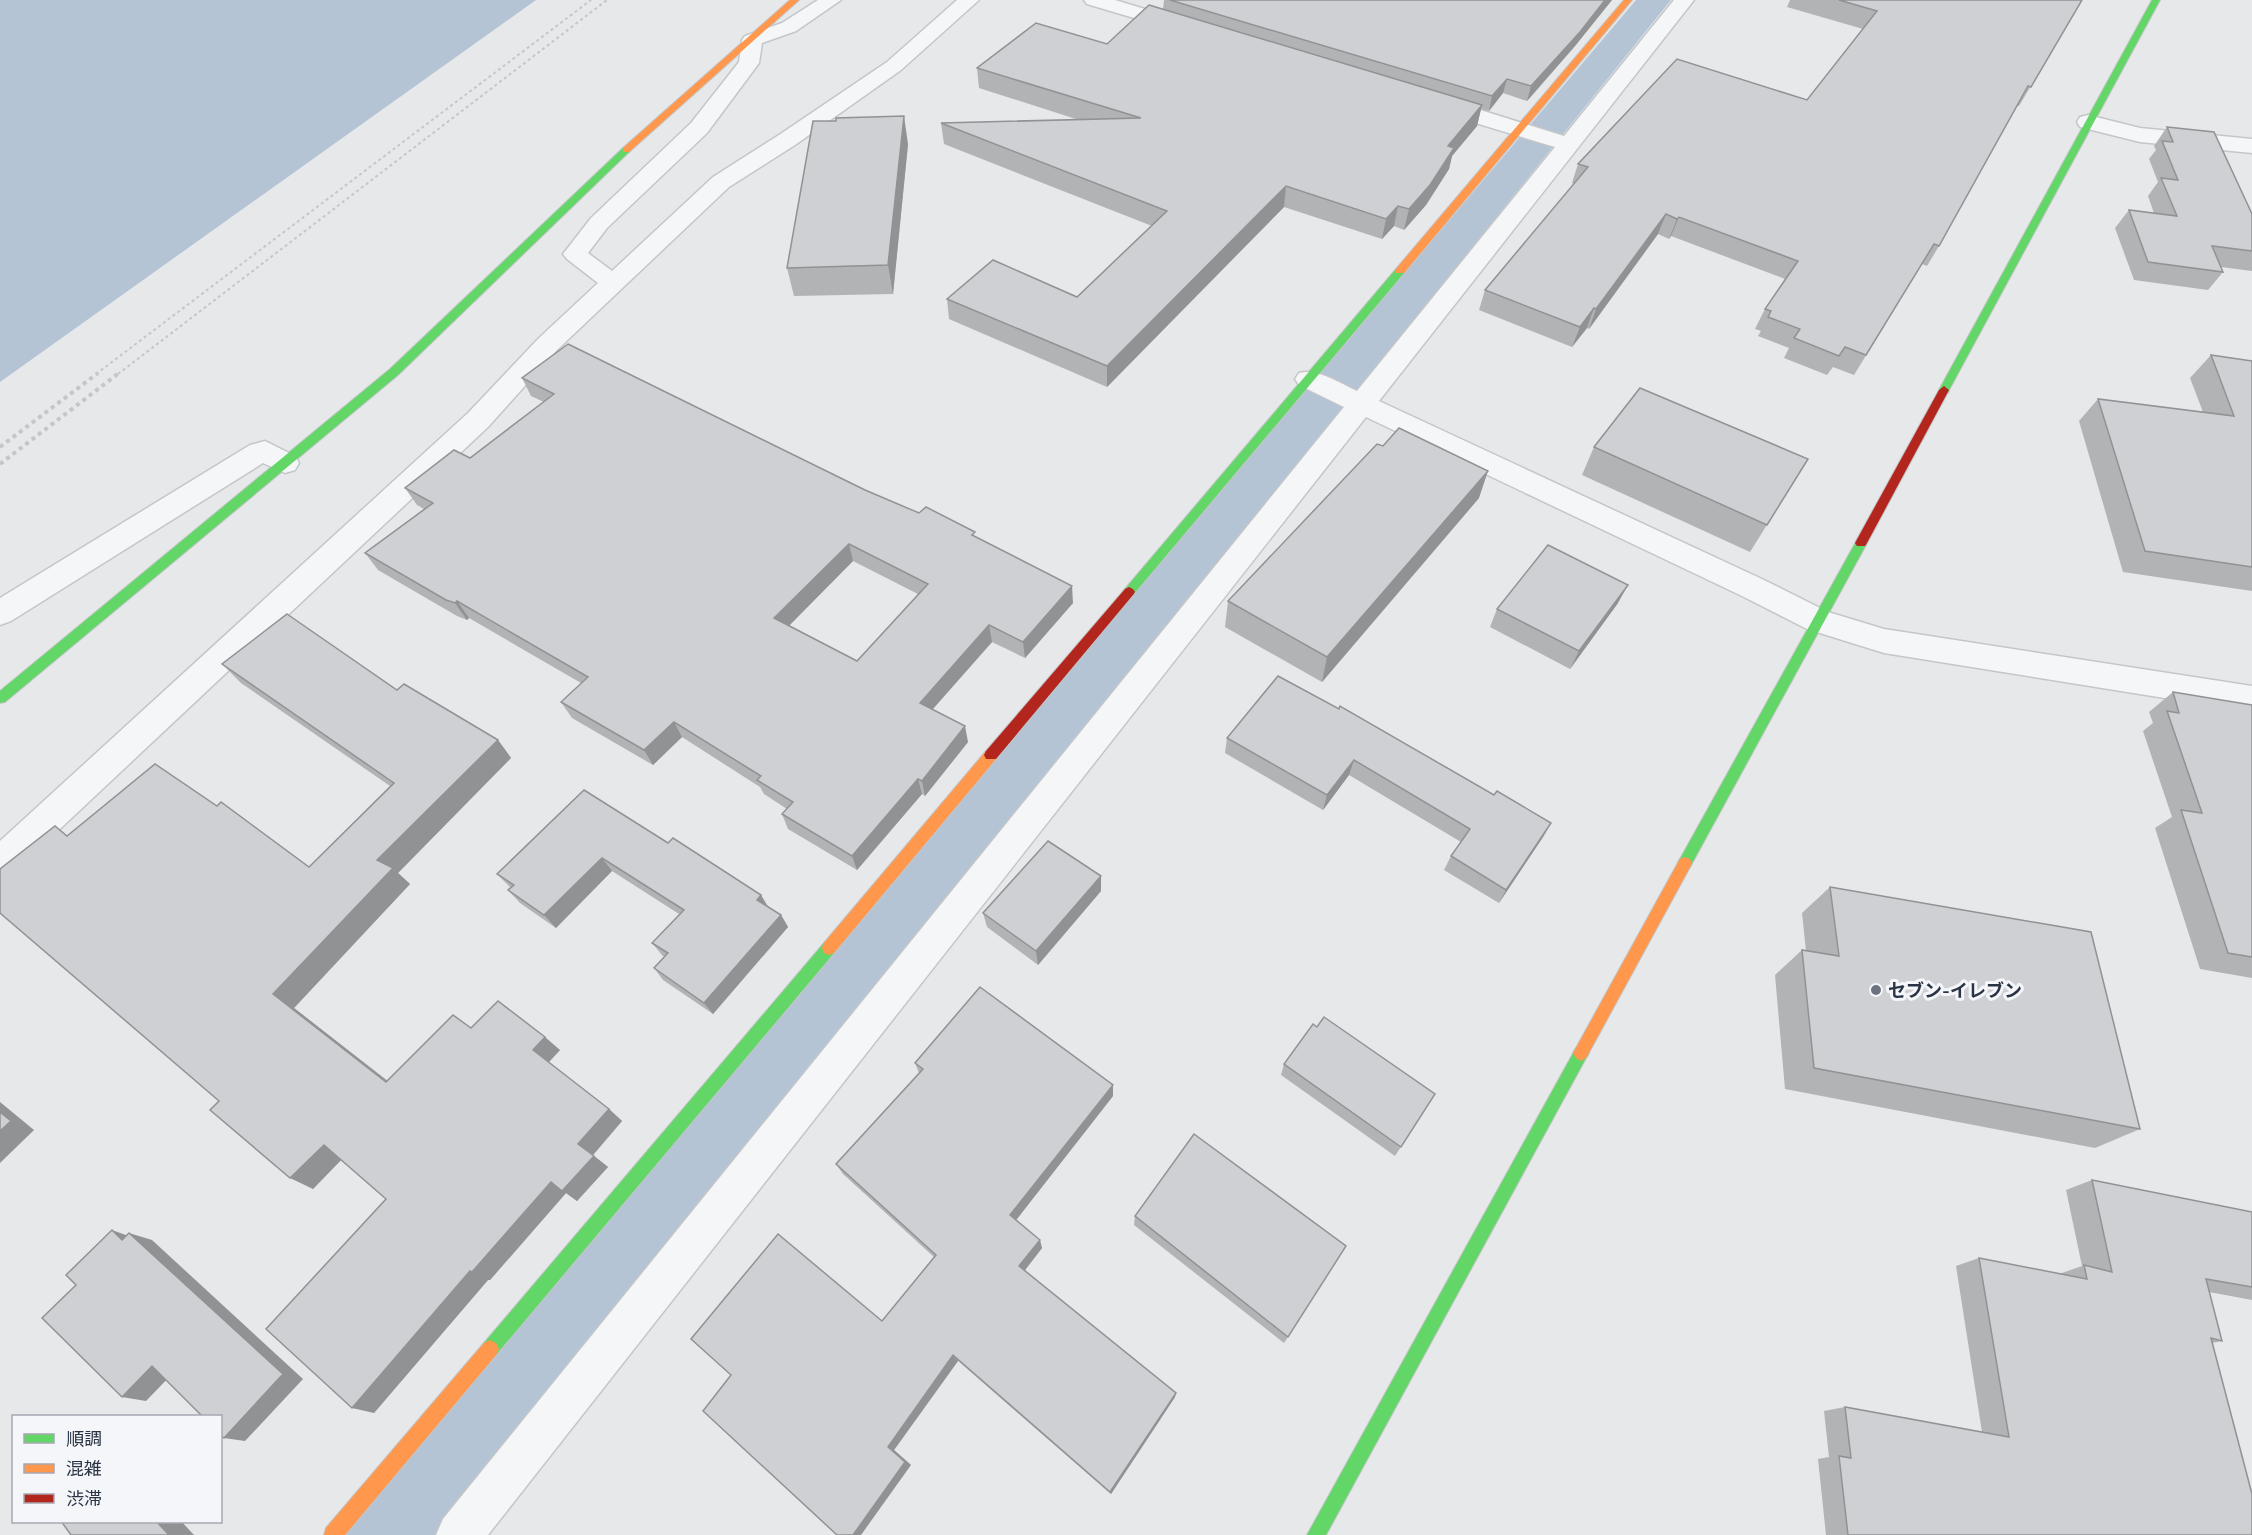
<svg xmlns="http://www.w3.org/2000/svg" width="2252" height="1535" font-family="Mulish,'Noto Sans JP',sans-serif">
  <style>
    .water { fill: #b4c4d5 }
    .lines { fill: none; stroke-linecap: round; stroke-linejoin: round }
    .canal { fill: #b4c4d5; fill-rule: evenodd }
    .street-casing { stroke: #c4c6c8; stroke-width: 3 }
    .fast-casing { stroke: #c4c6c8; stroke-width: 2 }
    .slow-casing { stroke: #c4c6c8; stroke-width: 2 }
    .jam-casing { stroke: #c4c6c8; stroke-width: 2 }
    .path-far1 { stroke: #c5c6ca; stroke-width: 2; stroke-dasharray: 3 3; stroke-linecap: butt }
    .path { stroke: #c5c6ca; stroke-width: 4; stroke-dasharray: 4 4; stroke-linecap: butt }
    .street { fill: #f5f6f7; fill-rule: evenodd }
    .fast { fill: #63d668; fill-rule: evenodd }
    .slow { fill: #ff974d; fill-rule: evenodd }
    .jam { fill: #b3261e; fill-rule: evenodd }
    .wall { fill: #b1b3b5; fill-rule: evenodd }
    .shaded-wall { fill: #909294 }
    .building { fill: #ced0d3; stroke: #909294; stroke-width: 1.5; fill-rule: evenodd }
    .poi-dot { fill: #6c737f; stroke: #f4f6f9; stroke-width: 2 }
    .labels { text-anchor: middle; dominant-baseline: central; stroke-width: 6; stroke-linejoin: round; paint-order: stroke }
    .poi-label { font-size: 18px; font-weight: bold; fill: #2b3445; stroke: #f4f6f9; text-anchor: start }
  </style>
  <rect width="100%" height="100%" fill="#e6e8ea"/>
  <path class="water" d="M0 0H536L0 382Z"/>
  <g class="lines">
    <path class="canal" d="M1636 0H1671L437 1535H346L358 1507Z"/>
    <g class="street-casing">
      <g id="street">
        <path d="M818 0H841L796 31 762 43 759 63 707 133 607 228 588 253 612 271 713 177 779 135 887 62 957 0H979L901 70 795 145 729 187 557 350 488 427 12 874 0 878V841L468 413 539 338 598 283 567 259 563 254 567 249 591 218 691 123 739 62 742 40 745 36 782 23Z"/>
        <path d="M1084 0H1115L1188 22 1191 26 1188 30 1181 32 1087 4Z"/>
        <path d="M1674 0H1694L1379 401 1764 580 1828 612 1884 629 2252 686V712L1884 653 1807 629 1742 596 1366 417 488 1535H436L443 1519 1344 407 1299 385 1295 379 1299 373C1318 368 1339 383 1357 391L1555 147 1429 109 1426 104 1429 99 1437 98 1445 99 1564 136Z"/>
        <path d="M2088 115 2140 128 2252 139V153L2140 142 2080 127 2077 122 2080 117Z"/>
        <path d="M265 441 295 456 299 463 295 470 285 473 263 463 11 621 0 625V598L250 445Z"/>
      </g>
    </g>
    <g class="fast-casing">
      <g id="fast">
        <path d="M2152 0H2160L1949 390 1948 393H1940L1939 390Z"/>
        <path d="M623 148 631 150 398 375 5 702 0 703V691L390 369Z"/>
        <path d="M1400 268 1404 269V273L1133 595H1125L1123 592 1125 589 1396 269Z"/>
        <path d="M1861 539 1867 543 1690 867 1685 869 1680 867 1678 863 1680 859 1857 540Z"/>
        <path d="M829 941 834 943 836 948 834 953 496 1355 490 1358 484 1355 481 1349 484 1343 824 943Z"/>
        <path d="M1581 1045 1586 1048 1589 1053 1586 1058 1326 1535H1307L1576 1048Z"/>
      </g>
    </g>
    <g class="slow-casing">
      <g id="slow">
        <path d="M790 0H799L629 152H623V148Z"/>
        <path d="M1624 0H1632L1404 273H1396V269Z"/>
        <path d="M991 749 996 751 998 755 996 759 834 953 829 955 824 953 822 948 824 943 986 751Z"/>
        <path d="M1685 857 1690 859 1692 863 1690 867 1586 1058 1581 1061 1576 1058 1573 1053 1576 1048 1680 859Z"/>
        <path d="M490 1340 496 1343 499 1349 496 1355 345 1535H324L326 1528 484 1343Z"/>
      </g>
    </g>
    <g class="jam-casing">
      <g id="jam">
        <path d="M1944 386 1949 390 1867 543 1865 546H1857L1855 543 1939 390Z"/>
        <path d="M1129 587 1133 589 1135 592 1133 595 996 759H986L984 755 986 751 1125 589Z"/>
      </g>
    </g>
    <g class="path-far1">
      <path d="M96 374 591 0"/>
      <path d="M118 374 607 0"/>
    </g>
    <g class="path">
      <path d="M0 447 98 373"/>
      <path d="M0 464 119 373"/>
    </g>
    <use href="#street" class="street"/>
    <use href="#fast" class="fast"/>
    <use href="#slow" class="slow"/>
    <use href="#jam" class="jam"/>
  </g>
  <g class="wall">
    <path d="M1164 0H1612L1575 46 1527 101 1503 93 1489 111 1481 109 1477 126 1452 156 1449 169 1426 205 1404 230 1394 226 1382 239 1284 207 1107 387 949 319 947 299 1077 297 1152 226 944 144 941 123 1079 120 979 88 977 68 1107 44 1163 9Z"/>
    <path d="M1790 0H2082L2019 106H2017L1939 246 1927 266 1922 264 1854 375 1833 367 1827 375 1784 358 1789 348 1758 336 1761 331 1755 329 1765 309 1785 279 1671 236 1669 239 1658 234 1589 329 1587 328 1572 347 1479 310 1485 290 1574 184 1572 183 1578 164 1807 100 1863 29 1787 7Z"/>
    <path d="M2167 127 2252 214V271L2221 267 2223 272 2208 290 2134 280 2115 228 2129 210 2154 213 2148 196 2158 182 2149 159 2156 150 2154 146Z"/>
    <path d="M908 144 893 294 794 296 787 268Z"/>
    <path d="M2211 355 2252 361V591L2123 572 2079 421 2098 399 2203 412 2190 378Z"/>
    <path d="M522 378 865 490 975 537 1073 603 1025 658 992 642 932 710 968 742 925 796 922 794 857 870 788 829 782 814 787 809 764 794 760 787 682 737 653 765 572 718 561 702 581 683 469 618 467 620 457 616 378 570 365 553 424 509 417 505 405 488 470 458 544 402 531 396ZM853 561 918 594 857 661 789 625Z"/>
    <path d="M1594 447 1808 459 1750 552 1582 475Z"/>
    <path d="M1479 498 1322 682 1225 627 1228 601Z"/>
    <path d="M1618 603 1570 669 1490 627 1497 609Z"/>
    <path d="M222 664 397 690 498 740 511 758 398 873 410 884 294 1008 388 1081 471 1028 560 1050 549 1062 609 1109 622 1121 593 1155 608 1167 577 1201 566 1193 490 1280H488L374 1413 386 1199 341 1160 313 1189 219 1101 68 835 309 867 390 786 241 683Z"/>
    <path d="M1278 676 1494 795 1551 823 1543 837 1499 903 1444 870 1451 856 1461 842 1349 775 1323 810 1225 753 1227 738Z"/>
    <path d="M2173 692 2252 705V978L2200 969 2155 828 2172 817 2143 731 2153 723 2149 712Z"/>
    <path d="M668 843 761 895 768 906 781 915 788 927 713 1014 663 980 654 968 664 957 662 955 652 943 679 914 612 871 556 928 520 903 508 890 511 888 497 874Z"/>
    <path d="M1830 887 2140 1129 2095 1148 1785 1089 1775 975 1802 950 1806 951 1802 913Z"/>
    <path d="M1101 891 1038 965 987 927 983 913Z"/>
    <path d="M1317 1027 1435 1094 1395 1156 1281 1075 1284 1064Z"/>
    <path d="M915 1063 1113 1096 1016 1220 1042 1248 1025 1270 1175 1397 1111 1494 958 1361 894 1450 911 1465 731 1375 882 1321 934 1257 843 1174 836 1164 919 1073Z"/>
    <path d="M2092 1180 2252 1212V1300L2209 1292 2222 1341 2212 1343 2252 1535H1826L1818 1459 1829 1457 1824 1411 1845 1407 1982 1432 1956 1266 1979 1258 2059 1274 2082 1266 2066 1190Z"/>
    <path d="M1135 1216 1288 1337 1284 1343 1134 1225Z"/>
  </g>
  <g class="shaded-wall">
    <path d="M1605 0H1612L1575 46 1527 101 1531 86Z"/>
    <path d="M1507 79 1503 93 1489 111 1492 96Z"/>
    <path d="M1482 105 1477 126 1452 156 1449 169 1426 205 1404 230 1409 209 1448 146Z"/>
    <path d="M904 116 908 144 893 294 888 265Z"/>
    <path d="M1286 186 1284 207 1107 387V366Z"/>
    <path d="M1398 206 1394 226 1382 239 1386 219Z"/>
    <path d="M1666 214 1658 234 1589 329 1596 309Z"/>
    <path d="M1679 217 1671 236 1669 239 1677 219Z"/>
    <path d="M1594 308 1587 328 1572 347 1580 327Z"/>
    <path d="M1488 471 1479 498 1322 682 1327 657Z"/>
    <path d="M849 544 853 561 781 634 774 618Z"/>
    <path d="M1628 585 1618 603 1570 669 1579 651Z"/>
    <path d="M1072 586 1073 603 1025 658 1023 642Z"/>
    <path d="M457 601 469 618 467 620 455 603Z"/>
    <path d="M989 625 992 642 924 719 920 703Z"/>
    <path d="M674 722 682 737 653 765 644 750Z"/>
    <path d="M965 726 968 742 925 796 922 781Z"/>
    <path d="M498 740 511 758 398 873 410 884 294 1008 405 1095 386 1082 273 994 377 860Z"/>
    <path d="M1354 760 1349 775 1323 810 1327 795Z"/>
    <path d="M918 779 922 794 857 870 852 856Z"/>
    <path d="M1551 823 1543 837 1499 903 1506 890Z"/>
    <path d="M602 858 612 871 556 928 544 915Z"/>
    <path d="M1101 876V891L1038 965 1036 951Z"/>
    <path d="M761 895 768 908 757 900Z"/>
    <path d="M781 915 788 927 713 1014 704 1003Z"/>
    <path d="M545 1037 560 1050 548 1063 533 1050Z"/>
    <path d="M1113 1085V1096L1013 1224 1010 1215Z"/>
    <path d="M0 1102 34 1130 0 1163Z"/>
    <path d="M609 1109 622 1121 593 1155 578 1144Z"/>
    <path d="M324 1145 345 1156 313 1189 290 1178Z"/>
    <path d="M594 1156 608 1167 577 1201 566 1193 490 1280H488L374 1413 352 1408 470 1271 551 1182Z"/>
    <path d="M112 1230 134 1238 122 1240Z"/>
    <path d="M129 1233 152 1240 303 1379 245 1441 224 1438Z"/>
    <path d="M1040 1240 1042 1248 1022 1274 1019 1266Z"/>
    <path d="M953 1355 958 1361 894 1450 911 1465 861 1535H853L888 1447Z"/>
    <path d="M152 1366 175 1371 146 1401 122 1397Z"/>
    <path d="M1176 1393 1175 1397 1111 1494 1110 1492Z"/>
    <path d="M156 1521H181L194 1535H169Z"/>
  </g>
  <g class="building">
    <path d="M1170 0H1605L1580 32 1531 86 1507 79 1492 96Z"/>
    <path d="M1839 0H2082L2031 87 2028 86 1939 246 1934 244 1866 355 1845 347 1839 356 1794 338 1800 329 1768 317 1771 311 1765 309 1798 261 1679 217 1677 219 1666 214 1596 309 1594 308 1580 327 1485 290 1588 167 1578 164 1677 59 1807 100 1877 11Z"/>
    <path d="M1149 5 1482 105 1448 146 1454 148 1430 185 1409 209 1398 206 1386 219 1286 186 1107 366 947 299 993 260 1077 297 1167 211 941 123 1141 118 977 68 1036 23 1107 44Z"/>
    <path d="M904 116 888 265 787 268 813 121H836V118Z"/>
    <path d="M2167 127 2214 132 2252 214V251L2212 246 2223 272 2148 262 2129 210 2177 216 2161 178 2178 180 2162 141 2173 142Z"/>
    <path d="M568 344 865 490 919 513 926 507 975 532 972 535 1072 586 1023 642 989 625 920 703 965 726 922 781 918 779 852 856 782 814 793 802 757 780 761 776 674 722 644 750 561 702 588 677 457 601 455 603 446 600 365 553 433 503 405 488 454 450 470 458 554 394 522 378ZM849 544 928 584 857 661 774 618Z"/>
    <path d="M2211 355 2252 361V567L2145 551 2098 399 2234 416Z"/>
    <path d="M1640 388 1808 459 1767 525 1594 447Z"/>
    <path d="M1399 428 1488 471 1327 657 1228 601 1377 444 1383 446Z"/>
    <path d="M1548 545 1628 585 1579 651 1497 609Z"/>
    <path d="M287 614 397 690 404 684 498 740 377 860 393 868 273 994 386 1082 453 1015 471 1028 498 1001 545 1037 533 1050 609 1109 578 1144 594 1156 562 1191 551 1182 472 1272 470 1271 352 1408 266 1329 386 1199 324 1145 290 1178 210 1110 219 1101 0 913V869L55 826 67 836 155 764 217 806 221 802 309 867 394 783 222 664Z"/>
    <path d="M1278 676 1339 709 1340 706 1494 795 1497 791 1551 823 1506 890 1451 856 1470 829 1354 760 1327 795 1227 738Z"/>
    <path d="M2173 692 2252 705V957L2228 953 2181 810 2202 813 2167 711 2179 713Z"/>
    <path d="M584 790 668 843 673 838 761 895 757 900 781 915 704 1003 654 968 668 953 652 943 684 910 602 858 544 915 508 890 514 885 497 874Z"/>
    <path d="M1048 841 1101 876 1036 951 983 913Z"/>
    <path d="M1830 887 2091 932 2140 1129 1814 1068 1802 950 1839 956Z"/>
    <path d="M980 987 1113 1085 1010 1215 1040 1240 1019 1266 1176 1393 1110 1492 953 1355 888 1447 905 1462 853 1535H837L703 1411 731 1375 691 1339 778 1234 882 1321 936 1255 836 1164 923 1069 915 1063Z"/>
    <path d="M1324 1017 1435 1094 1401 1147 1284 1064 1313 1024 1317 1027Z"/>
    <path d="M0 1112 11 1121 0 1131Z"/>
    <path d="M1194 1134 1346 1246 1288 1337 1135 1216Z"/>
    <path d="M2092 1180 2252 1212V1287L2206 1279 2222 1341 2211 1338 2252 1494V1535H1848L1839 1456 1851 1458 1845 1407 2009 1437 1979 1258 2087 1279 2084 1265 2112 1272Z"/>
    <path d="M112 1230 122 1240 129 1233 283 1374 224 1438 220 1435V1416H202L152 1366 122 1397 42 1318 76 1285 66 1275Z"/>
    <path d="M61 1521H156L169 1535H71Z"/>
  </g>
  <circle class="poi-dot" cx="1876" cy="990" r="6"/>
  <g class="labels">
    <g class="poi-label">
      <text x="1888" y="990">セブン-イレブン</text>
    </g>
  </g>
  <rect x="12" y="1415" width="210" height="108" fill="#f4f6f9" stroke="#a4a8b1" stroke-width="1.5"/>
  <rect x="24" y="1434" width="30" height="9" fill="#63d668" stroke="#a4a8b1" stroke-width="1.5"/>
  <text x="66" y="1445" font-size="18" fill="#2b3445">順調</text>
  <rect x="24" y="1464" width="30" height="9" fill="#ff974d" stroke="#a4a8b1" stroke-width="1.5"/>
  <text x="66" y="1475" font-size="18" fill="#2b3445">混雑</text>
  <rect x="24" y="1494" width="30" height="9" fill="#b3261e" stroke="#a4a8b1" stroke-width="1.5"/>
  <text x="66" y="1505" font-size="18" fill="#2b3445">渋滞</text>
</svg>
